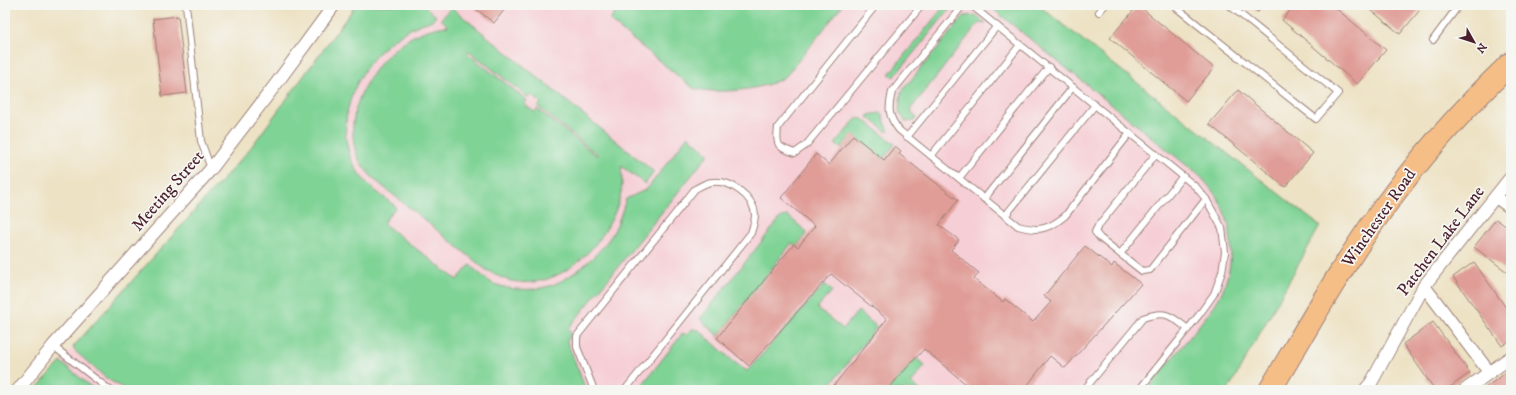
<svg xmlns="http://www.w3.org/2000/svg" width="1516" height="395" font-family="'IM FELL DW Pica',serif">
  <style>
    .built { fill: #f6cfd6 }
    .green { fill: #7fd395; stroke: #647960; fill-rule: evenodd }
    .building { fill: #e09c96 }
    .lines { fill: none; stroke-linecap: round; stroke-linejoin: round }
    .lane-casing { stroke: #9c8078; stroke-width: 8 }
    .street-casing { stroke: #9c8078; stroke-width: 14 }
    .highway-casing { stroke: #9c8078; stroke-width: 24 }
    .lane { stroke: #fff; stroke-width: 6 }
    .street { stroke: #fff; stroke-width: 12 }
    .highway { stroke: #f6be87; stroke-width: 22 }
    .labels { text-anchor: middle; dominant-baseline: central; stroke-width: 3.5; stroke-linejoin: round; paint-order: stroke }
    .street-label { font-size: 17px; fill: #4a1f2b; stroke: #f6f6f2 }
  </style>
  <rect width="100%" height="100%" fill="#f6f6f2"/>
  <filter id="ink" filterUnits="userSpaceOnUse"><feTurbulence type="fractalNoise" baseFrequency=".025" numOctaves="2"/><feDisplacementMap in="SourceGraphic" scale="8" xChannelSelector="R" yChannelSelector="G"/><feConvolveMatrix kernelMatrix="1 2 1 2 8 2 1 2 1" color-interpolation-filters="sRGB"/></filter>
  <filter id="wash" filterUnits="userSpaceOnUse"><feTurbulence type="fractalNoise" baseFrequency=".012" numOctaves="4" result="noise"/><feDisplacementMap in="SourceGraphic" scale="16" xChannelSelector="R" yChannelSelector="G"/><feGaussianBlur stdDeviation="0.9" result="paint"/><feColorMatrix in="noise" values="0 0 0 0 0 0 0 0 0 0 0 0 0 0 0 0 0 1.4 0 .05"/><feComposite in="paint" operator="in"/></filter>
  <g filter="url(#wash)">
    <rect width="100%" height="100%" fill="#ede2c4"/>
    <path class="built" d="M355 5H1038L1320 226 1224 390H35L249 150Z"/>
    <g class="green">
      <path d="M356 5H424L436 16C435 17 434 19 432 20 429 22 424 23 421 24 411 28 402 33 394 39 355 68 329 127 358 172 367 186 383 196 396 207L383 223 384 224 457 280 470 265C477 271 486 280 494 284 510 290 529 291 545 287 568 283 601 253 613 233 619 222 622 211 626 199L647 189 688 136 708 153V155L568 329 571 333 567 341 586 390H126L106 378 75 351 73 347 249 150Z"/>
      <path d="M619 5H843L786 76C768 90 715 95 693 88L610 21Z"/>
      <path d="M945 5H953L894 77 889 74Z"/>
      <path d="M988 5H1038L1320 226 1228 390H1147C1162 371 1177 352 1193 333 1202 321 1213 309 1220 296 1235 266 1235 228 1218 199 1213 191 1207 184 1201 177Z"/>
      <path d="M451 7 654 172 645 184 621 166C622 176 623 186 620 196 610 240 562 292 512 281 502 279 494 274 485 269L375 180C368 173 362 166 358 158 340 114 372 60 410 38 422 31 435 27 448 26L441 19ZM469 51 529 98 532 95 541 103 538 107 598 155 597 156 537 109 534 112 524 104 527 100 467 53Z"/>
      <path d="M976 15 986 24 979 23 974 29 910 110 917 118 914 121 906 122 899 112 901 92 964 16Z"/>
      <path d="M880 113 882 115 889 131 887 132 868 117V115Z"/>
      <path d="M857 118 863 119 895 144 883 159 852 134 841 148 835 144 854 121Z"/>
      <path d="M788 216 807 232 806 234 797 246 792 243 718 336 700 319 781 217Z"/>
      <path d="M825 284 832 291 817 308 843 329 858 311 877 327 826 390H638L683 333 686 335 692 329 699 330 734 362 747 371Z"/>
      <path d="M916 358 925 366 911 383 920 390H888Z"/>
      <path d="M61 362 95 390H35Z"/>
    </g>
    <g id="blocks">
      <g class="building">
        <path d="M473 5H508L494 23 472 6Z"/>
        <path d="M1138 5 1214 68 1186 101 1110 38Z"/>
        <path d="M1249 5H1264L1258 12Z"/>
        <path d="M1295 5H1332L1386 50 1357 84 1282 20Z"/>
        <path d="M1365 5H1424L1400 34Z"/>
        <path d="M178 16 187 93 162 96 153 19Z"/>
        <path d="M1238 90 1313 153 1285 187 1209 124Z"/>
        <path d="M853 135 884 160 895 146 901 151 899 154 958 200 939 225 959 240 951 250 979 273 974 279 1003 302 1005 299 1033 322 1051 302 1044 296 1085 246 1112 267 1114 263 1141 284 1065 368 1050 356 1024 390H973L924 349 887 390H830L887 319 831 274 749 366 717 338 794 244 798 247 815 226 781 198 816 154 829 165Z"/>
        <path d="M1496 219 1511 230V275L1474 247Z"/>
        <path d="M1474 262 1511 315V340L1502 346 1453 277Z"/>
        <path d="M1433 322 1470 373 1446 390H1435L1403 344Z"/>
        <path d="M1511 369V390H1482Z"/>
      </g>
    </g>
  </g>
  <g filter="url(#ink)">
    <use href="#blocks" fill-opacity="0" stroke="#9c8078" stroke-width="1"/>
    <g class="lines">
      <g class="lane-casing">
        <g id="lane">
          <path d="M186 5 201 141 211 169"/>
          <path d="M876 5 778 127C776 146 777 147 795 153L806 145 922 5"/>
          <path d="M963 5 892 92C888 109 888 116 899 130L1018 226C1039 232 1049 229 1065 216L1130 133"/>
          <path d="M971 5 1196 187 1206 199 1222 228 1225 252 1222 272 1214 294 1199 315 1139 390"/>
          <path d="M1173 5 1316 119 1338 93 1229 5"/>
          <path d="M1099 12 1105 5"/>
          <path d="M1433 40 1459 5"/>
          <path d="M907 137 997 26"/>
          <path d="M1156 154 1098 226 1095 232 1100 238 1142 271 1150 270 1206 199"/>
          <path d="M931 156 1020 45"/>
          <path d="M959 178 1049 67"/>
          <path d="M984 199 1073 87"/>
          <path d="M1005 216 1095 105"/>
          <path d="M1120 254 1183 176"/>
          <path d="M53 346 110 390"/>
          <path d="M594 390 577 347V336L695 189C701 186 706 182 713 182 730 180 753 196 755 214 755 221 753 227 751 233L625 390"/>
          <path d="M1084 390 1143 318C1166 310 1170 315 1188 329"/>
        </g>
      </g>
      <g class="street-casing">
        <g id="street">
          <path d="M1496 197 1511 208"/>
          <path d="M1424 286 1489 372"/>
          <path d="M18 390 53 346 211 169 276 84 334 5"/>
          <path d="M1365 390 1371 383 1424 286 1511 177"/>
          <path d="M1465 390 1511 357"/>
        </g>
      </g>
      <g class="highway-casing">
        <path id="highway" d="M1270 390C1306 330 1341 267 1382 210 1420 157 1464 108 1511 63"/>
      </g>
      <use href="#lane" class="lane"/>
      <use href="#street" class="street"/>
      <use href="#highway" class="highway"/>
    </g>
  </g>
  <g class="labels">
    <g class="street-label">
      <text transform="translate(168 191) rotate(-49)">Meeting Street</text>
      <text transform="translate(1379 218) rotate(-55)">Winchester Road</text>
      <text transform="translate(1441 241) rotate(-53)">Patchen Lake Lane</text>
    </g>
  </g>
  <rect width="1516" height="395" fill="none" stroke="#f6f6f2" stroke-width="20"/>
  <g transform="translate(1474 42) rotate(129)" stroke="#f6f6f2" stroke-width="3" paint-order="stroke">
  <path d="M0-3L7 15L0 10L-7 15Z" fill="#4a1f2b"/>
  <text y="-6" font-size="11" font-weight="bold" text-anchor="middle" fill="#4a1f2b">N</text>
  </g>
</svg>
